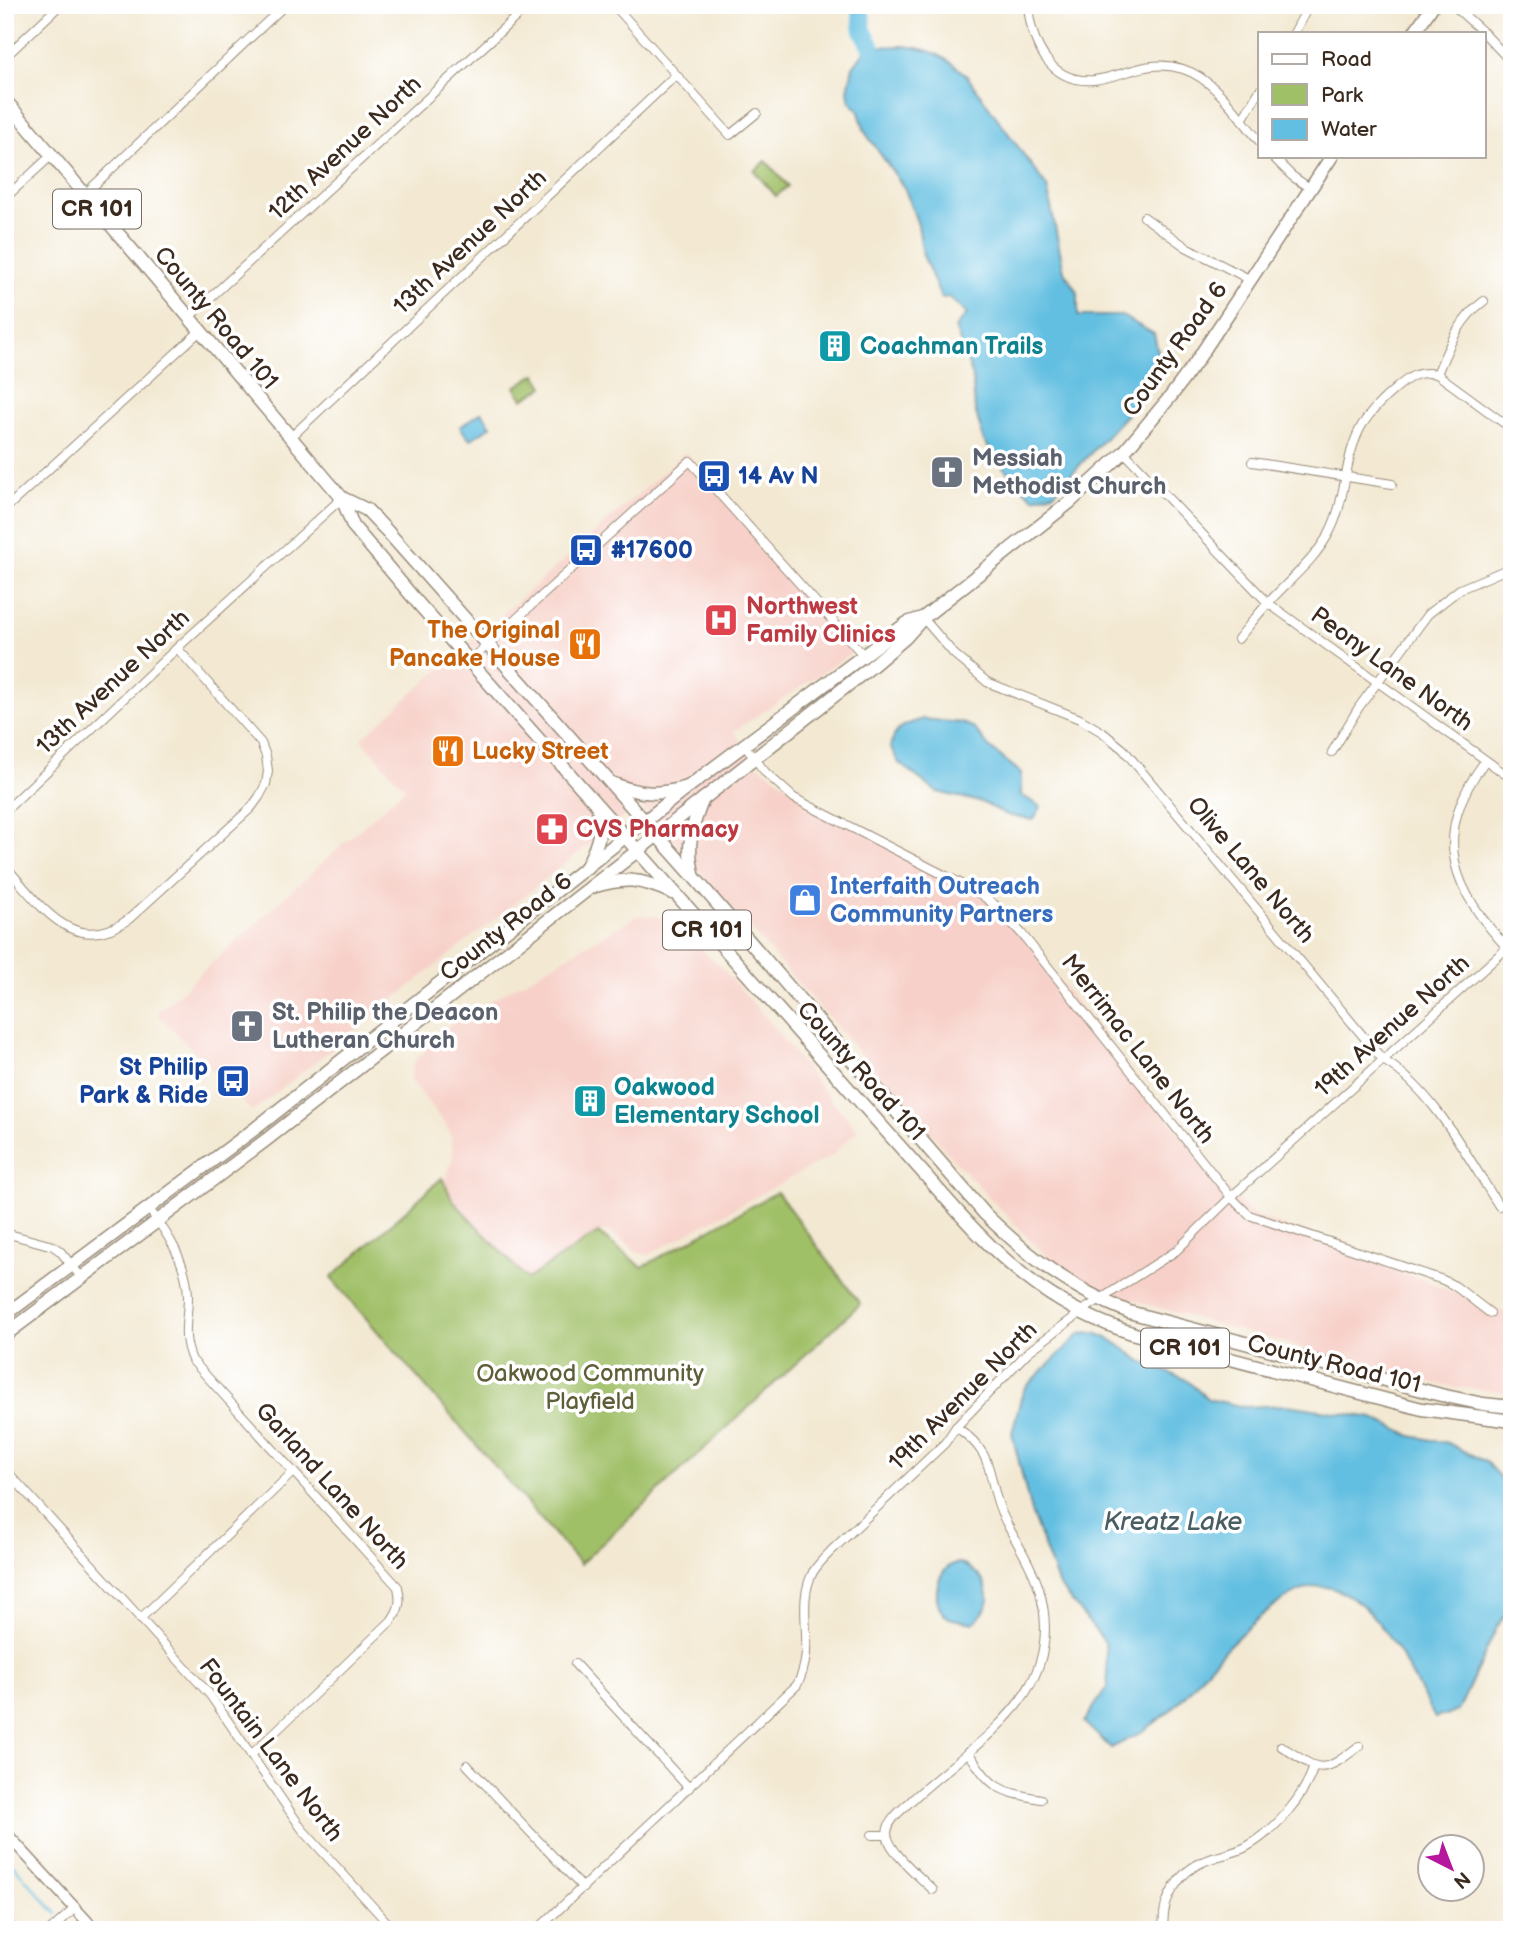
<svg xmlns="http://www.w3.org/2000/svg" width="1517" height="1935" font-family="'Balsamiq Sans',sans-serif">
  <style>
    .built { fill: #f7d1c9 }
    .green { fill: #a0c068; stroke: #6e7543; stroke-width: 2 }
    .water { fill: #63bfe1; stroke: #4f7480; stroke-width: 2 }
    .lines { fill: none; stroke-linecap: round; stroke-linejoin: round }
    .stream { stroke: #63bfe1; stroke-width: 2.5 }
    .river { stroke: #63bfe1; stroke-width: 18 }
    .minor-casing { stroke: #978a78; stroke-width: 10 }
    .tertiary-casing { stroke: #978a78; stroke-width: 13 }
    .secondary-casing { stroke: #978a78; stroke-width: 15 }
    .primary-casing { stroke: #978a78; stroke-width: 15 }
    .minor { stroke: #fff; stroke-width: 8 }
    .tertiary { stroke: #fff; stroke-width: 10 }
    .secondary { stroke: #fff; stroke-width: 12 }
    .primary { stroke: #fff; stroke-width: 12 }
    .labels { text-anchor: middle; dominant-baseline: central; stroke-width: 7; stroke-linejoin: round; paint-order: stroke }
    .shield { fill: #fff; stroke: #766a62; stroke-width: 2 }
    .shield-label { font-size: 23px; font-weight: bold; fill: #3b2a1e }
    .street-label { font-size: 24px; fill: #3b2a1e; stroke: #fff }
    .culture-label { font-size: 24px; font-weight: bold; fill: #0d838f; stroke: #fff; text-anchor: start }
    .worship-label { font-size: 24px; font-weight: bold; fill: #5b616d; stroke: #fff; text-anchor: start }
    .transit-label { font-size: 24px; font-weight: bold; fill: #164399; stroke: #fff; text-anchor: start }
    .health-label { font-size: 24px; font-weight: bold; fill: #be3a42; stroke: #fff; text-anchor: start }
    .food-label { font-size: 24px; font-weight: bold; fill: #c56008; stroke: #fff; text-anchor: end }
    .shop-label { font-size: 24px; font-weight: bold; fill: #366cbe; stroke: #fff; text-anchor: start }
    .park-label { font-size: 24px; fill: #5e5e38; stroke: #fff }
    .water-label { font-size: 26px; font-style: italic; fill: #495e62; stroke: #fff }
  </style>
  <rect width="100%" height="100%" fill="#fff"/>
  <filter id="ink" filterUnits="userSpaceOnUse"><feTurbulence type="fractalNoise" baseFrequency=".0143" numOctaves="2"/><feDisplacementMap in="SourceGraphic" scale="14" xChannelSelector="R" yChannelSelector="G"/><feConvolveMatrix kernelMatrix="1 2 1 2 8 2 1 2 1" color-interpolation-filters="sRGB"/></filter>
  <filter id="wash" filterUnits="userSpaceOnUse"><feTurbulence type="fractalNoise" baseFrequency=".00686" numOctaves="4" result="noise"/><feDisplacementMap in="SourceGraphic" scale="28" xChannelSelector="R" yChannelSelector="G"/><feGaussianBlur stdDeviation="1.57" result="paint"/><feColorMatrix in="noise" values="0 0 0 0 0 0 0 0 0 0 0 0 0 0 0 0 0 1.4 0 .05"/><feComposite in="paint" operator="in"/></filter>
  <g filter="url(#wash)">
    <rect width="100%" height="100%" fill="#f3e9d3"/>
    <g class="built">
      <path d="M686 452 762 547 858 649 734 731 758 765 809 801 871 830 981 892 1009 917 1209 1170 1252 1214 1512 1315V1393L1445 1386 1338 1358 1148 1305 1081 1281 1053 1264 954 1160 640 804 252 1112 157 1013 405 788 361 739Z"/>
      <path d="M637 916H654L667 920 719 965 768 1020 825 1093 858 1130 831 1156 648 1255 637 1253 625 1242 608 1231 598 1233 527 1279 451 1198 444 1183 453 1157 451 1136 447 1127 410 1079 414 1062 449 1025Z"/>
    </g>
    <g class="green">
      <path d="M766 161 788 186 776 196 754 171Z"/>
      <path d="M536 374 544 387 523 399 515 387Z"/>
      <path d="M442 1178 453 1201 527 1279 598 1233 642 1267 777 1192 860 1304 580 1564 331 1278Z"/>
    </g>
    <g class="water">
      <path d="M902 46C929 48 946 56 966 75L1047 187 1064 271 1078 293V316H1122L1154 334 1160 361 1148 386 1127 414 1054 493 1034 498 1013 480 984 441 975 409 972 374 955 328 967 314 949 297 941 298 923 255 918 225 905 189 865 132 858 109 850 102 848 90 853 67 863 53 872 47Z"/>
      <path d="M482 412 491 426 470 440 460 427Z"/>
      <path d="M923 719 962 723 973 727 988 746 1021 773V795L1041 807 1033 820 1007 815 981 802 937 792 899 763 890 747C896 725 903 726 923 719Z"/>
      <path d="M1096 1333 1115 1342 1146 1364 1185 1379 1208 1399 1245 1407 1287 1405 1373 1418 1411 1436 1448 1443 1486 1462 1512 1491V1606L1497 1627 1458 1711 1435 1718C1415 1683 1393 1633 1363 1606 1351 1595 1330 1584 1314 1587 1279 1592 1228 1645 1205 1671 1196 1682 1188 1694 1177 1704 1156 1724 1137 1736 1111 1748L1084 1722 1108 1686 1105 1642 1059 1586 1031 1512 1012 1433 1021 1398 1025 1388 1080 1334Z"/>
      <path d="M960 1563C987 1575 1000 1602 973 1623 965 1621 953 1621 946 1616 932 1604 935 1577 949 1566 952 1564 956 1564 960 1563Z"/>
    </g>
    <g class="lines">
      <path class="stream" d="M5 1856 57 1914"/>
      <path class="river" d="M861 14 863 31 872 47"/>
    </g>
  </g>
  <g filter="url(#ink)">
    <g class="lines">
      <g class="minor-casing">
        <g id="minor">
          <path d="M614 5 730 135 757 113"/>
          <path d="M1028 5C1031 42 1049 84 1094 80 1127 76 1147 58 1183 69 1215 79 1239 117 1260 142"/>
          <path d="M1453 5 1484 33"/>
          <path d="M1294 33 1309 5"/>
          <path d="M1484 33 1512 63"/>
          <path d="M5 57 60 5"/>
          <path d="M1242 120 1260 90"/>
          <path d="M1272 156 1292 176 1311 189"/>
          <path d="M85 194 285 5"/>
          <path d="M5 198 52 155"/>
          <path d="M1144 217 1186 247 1251 280"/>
          <path d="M188 318 529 5"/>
          <path d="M1437 374C1449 346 1459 319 1484 301"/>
          <path d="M290 438 676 75"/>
          <path d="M1124 452 1268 603 1512 779"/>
          <path d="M1252 462 1392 484"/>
          <path d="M5 509 199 332"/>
          <path d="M923 618 954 654 987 682 1080 719 1102 732 1123 749 1383 1060C1433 1089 1468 1158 1499 1206"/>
          <path d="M1238 639C1248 627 1258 614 1269 602 1289 580 1315 560 1329 533 1347 500 1343 458 1362 425 1371 411 1382 400 1395 389 1409 377 1418 370 1437 374L1512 429"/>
          <path d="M470 661 690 461 865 657"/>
          <path d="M744 745 766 773 794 798 979 893 995 905 1022 934 1231 1197 1249 1215 1443 1280 1455 1286 1490 1313"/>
          <path d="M1332 752 1359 707 1428 614 1460 589 1512 567"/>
          <path d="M1485 761C1428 837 1453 891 1512 953"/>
          <path d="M5 811 177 648 342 498"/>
          <path d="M5 866C40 904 73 959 129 919L251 808 259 797 266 784 268 771 266 756 261 743 177 648"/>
          <path d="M149 1209C168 1234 187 1263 188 1296 188 1321 181 1335 192 1360L398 1587C401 1601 400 1609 391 1621L251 1755"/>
          <path d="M5 1233 53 1246 60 1251 82 1278"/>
          <path d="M5 1469 210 1695 302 1829 394 1930"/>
          <path d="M140 1619 293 1472"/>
          <path d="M575 1664 689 1788"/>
          <path d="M1281 1746C1320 1771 1321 1776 1359 1746"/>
          <path d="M968 1752C993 1790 998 1791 1041 1799"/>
          <path d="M467 1765 583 1888"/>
          <path d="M872 1835H887"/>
          <path d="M933 1890C921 1878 887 1850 887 1833 888 1819 903 1809 912 1800 976 1740 1070 1695 1039 1589 1032 1565 1017 1544 1006 1522 984 1481 1001 1457 956 1427"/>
          <path d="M5 1921 14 1930"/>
          <path d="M51 1930 75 1908"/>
          <path d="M537 1930 797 1685C818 1646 794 1608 813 1572 818 1564 825 1557 831 1551L945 1443 956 1427 1028 1352 1088 1307 1176 1251 1231 1197 1507 948"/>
          <path d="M1164 1930C1160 1901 1179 1871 1205 1861 1218 1855 1233 1854 1246 1847 1274 1832 1305 1796 1314 1766"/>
        </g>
      </g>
      <g class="tertiary-casing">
        <path id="tertiary" d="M5 1832 95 1930"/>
      </g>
      <g class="secondary-casing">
        <g id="secondary">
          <path d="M1414 33 1433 5"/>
          <path d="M5 1315 256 1128 688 787 907 623 922 618"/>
          <path d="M5 1335 266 1140 627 859 872 666 905 638 923 618 1070 502 1124 452 1171 396 1196 362 1332 156"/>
        </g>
      </g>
      <g class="primary-casing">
        <g id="primary">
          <path d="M5 100 342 498 353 526 417 602 958 1212C1009 1269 1060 1311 1135 1334L1422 1409 1512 1421"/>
          <path d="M342 498 367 510 387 531 694 877 985 1214C1030 1258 1070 1288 1129 1312L1441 1395 1483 1404 1512 1407"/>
          <path d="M614 784C641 795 661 795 688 787"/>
          <path d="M586 868C596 848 604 831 598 808"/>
          <path d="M693 873C686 845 692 825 703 799"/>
          <path d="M592 887C625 877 640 878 672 893"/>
        </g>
      </g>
      <use href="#minor" class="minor"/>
      <use href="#tertiary" class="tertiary"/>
      <use href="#secondary" class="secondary"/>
      <use href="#primary" class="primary"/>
    </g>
  </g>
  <defs>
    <g id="building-square" transform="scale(1.75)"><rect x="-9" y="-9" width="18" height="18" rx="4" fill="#0f9aa8" stroke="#fff"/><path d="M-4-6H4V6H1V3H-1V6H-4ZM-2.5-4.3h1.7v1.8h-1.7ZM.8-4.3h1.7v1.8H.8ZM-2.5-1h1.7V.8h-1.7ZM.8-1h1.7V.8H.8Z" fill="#fff"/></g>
    <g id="church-square" transform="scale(1.75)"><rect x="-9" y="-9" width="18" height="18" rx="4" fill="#6b7280" stroke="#fff"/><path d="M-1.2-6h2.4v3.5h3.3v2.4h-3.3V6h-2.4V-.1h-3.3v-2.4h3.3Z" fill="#fff"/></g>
    <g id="bus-square" transform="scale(1.75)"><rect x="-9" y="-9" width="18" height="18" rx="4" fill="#1a4fb4" stroke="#fff"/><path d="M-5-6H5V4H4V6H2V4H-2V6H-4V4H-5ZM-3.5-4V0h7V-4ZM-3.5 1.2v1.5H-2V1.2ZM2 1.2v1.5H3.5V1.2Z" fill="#fff"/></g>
    <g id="hospital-square" transform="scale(1.75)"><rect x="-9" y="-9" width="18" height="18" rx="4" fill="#e0444e" stroke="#fff"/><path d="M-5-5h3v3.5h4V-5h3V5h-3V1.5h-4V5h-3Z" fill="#fff"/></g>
    <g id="restaurant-square" transform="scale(1.75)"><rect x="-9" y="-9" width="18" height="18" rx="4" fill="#e8710a" stroke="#fff"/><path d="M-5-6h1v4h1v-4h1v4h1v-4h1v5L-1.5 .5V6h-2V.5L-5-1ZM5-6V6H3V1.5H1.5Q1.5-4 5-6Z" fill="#fff"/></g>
    <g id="pharmacy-square" transform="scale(1.75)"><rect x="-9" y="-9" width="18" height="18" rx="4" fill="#e0444e" stroke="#fff"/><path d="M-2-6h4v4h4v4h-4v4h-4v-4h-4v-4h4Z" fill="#fff"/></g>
    <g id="shop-square" transform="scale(1.75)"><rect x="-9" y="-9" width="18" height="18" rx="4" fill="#3f7fe0" stroke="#fff"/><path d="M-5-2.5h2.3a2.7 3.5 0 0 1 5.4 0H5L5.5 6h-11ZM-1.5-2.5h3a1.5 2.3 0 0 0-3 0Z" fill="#fff"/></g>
  </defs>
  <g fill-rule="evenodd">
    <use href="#building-square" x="835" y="346"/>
    <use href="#church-square" x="947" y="472"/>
    <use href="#bus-square" x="714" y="476"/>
    <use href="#bus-square" x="586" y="550"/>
    <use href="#hospital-square" x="721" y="620"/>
    <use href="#restaurant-square" x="585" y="644"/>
    <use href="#restaurant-square" x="448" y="751"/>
    <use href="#pharmacy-square" x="552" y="829"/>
    <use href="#shop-square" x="805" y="900"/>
    <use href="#church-square" x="247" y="1026"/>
    <use href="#bus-square" x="233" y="1081"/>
    <use href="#building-square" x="590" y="1101"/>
  </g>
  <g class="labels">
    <g class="shield">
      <rect x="53" y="189.5" width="88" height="39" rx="5"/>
      <rect x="663" y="910.5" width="88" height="39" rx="5"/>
      <rect x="1141" y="1328.5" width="88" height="39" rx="5"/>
    </g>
    <g class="shield-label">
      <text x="97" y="209">CR 101</text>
      <text x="707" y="930">CR 101</text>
      <text x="1185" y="1348">CR 101</text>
    </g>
    <g class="street-label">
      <text transform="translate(345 148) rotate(-43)">12th Avenue North</text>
      <text transform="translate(470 242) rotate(-43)">13th Avenue North</text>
      <text transform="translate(216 318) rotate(50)">County Road 101</text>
      <text transform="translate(1175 349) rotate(-54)">County Road 6</text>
      <text transform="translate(1392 669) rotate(36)">Peony Lane North</text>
      <text transform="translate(113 682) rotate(-43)">13th Avenue North</text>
      <text transform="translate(1251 870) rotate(50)">Olive Lane North</text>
      <text transform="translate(506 927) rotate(-38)">County Road 6</text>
      <text transform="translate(1392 1026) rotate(-42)">19th Avenue North</text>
      <text transform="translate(1138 1049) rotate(52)">Merrimac Lane North</text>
      <text transform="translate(861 1071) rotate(48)">County Road 101</text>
      <text transform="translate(1334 1364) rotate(14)">County Road 101</text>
      <text transform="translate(963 1396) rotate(-45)">19th Avenue North</text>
      <text transform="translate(332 1486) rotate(48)">Garland Lane North</text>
      <text transform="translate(271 1750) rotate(53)">Fountain Lane North</text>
    </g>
    <g class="culture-label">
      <text x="860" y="346">Coachman Trails</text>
      <text x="614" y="1087">Oakwood<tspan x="614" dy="28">Elementary School</tspan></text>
    </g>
    <g class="worship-label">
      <text x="972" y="458">Messiah<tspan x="972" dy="28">Methodist Church</tspan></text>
      <text x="272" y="1012">St. Philip the Deacon<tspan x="272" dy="28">Lutheran Church</tspan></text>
    </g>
    <g class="transit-label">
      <text x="738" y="476">14 Av N</text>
      <text x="610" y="550">#17600</text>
      <text x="208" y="1067" text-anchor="end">St Philip<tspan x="208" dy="28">Park &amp; Ride</tspan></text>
    </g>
    <g class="health-label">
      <text x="746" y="606">Northwest<tspan x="746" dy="28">Family Clinics</tspan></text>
      <text x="576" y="829">CVS Pharmacy</text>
    </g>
    <g class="food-label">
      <text x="560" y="630">The Original<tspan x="560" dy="28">Pancake House</tspan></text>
      <text x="472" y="751" text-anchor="start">Lucky Street</text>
    </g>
    <g class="shop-label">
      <text x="830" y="886">Interfaith Outreach<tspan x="830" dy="28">Community Partners</tspan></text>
    </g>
    <g class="park-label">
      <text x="590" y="1373">Oakwood Community<tspan x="590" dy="28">Playfield</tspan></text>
    </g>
    <g class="water-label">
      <text x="1173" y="1522">Kreatz Lake</text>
    </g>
  </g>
  <rect width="1517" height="1935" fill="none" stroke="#fff" stroke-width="28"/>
  <rect x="1258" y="32" width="228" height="126" fill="#ffffff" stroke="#b1aaa5" stroke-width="2"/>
  <rect x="1272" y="54" width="35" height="10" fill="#ffffff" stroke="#b1aaa5" stroke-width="2"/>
  <text x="1321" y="66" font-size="21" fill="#3b2a1e">Road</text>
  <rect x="1272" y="84" width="35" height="21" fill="#a0c068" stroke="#b1aaa5" stroke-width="2"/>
  <text x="1321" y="102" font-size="21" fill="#3b2a1e">Park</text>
  <rect x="1272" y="119" width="35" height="21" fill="#63bfe1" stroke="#b1aaa5" stroke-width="2"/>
  <text x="1321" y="136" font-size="21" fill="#3b2a1e">Water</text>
  <g transform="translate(1451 1868) rotate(138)"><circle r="33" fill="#ffffff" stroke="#b1aaa5" stroke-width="2"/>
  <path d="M0-5L12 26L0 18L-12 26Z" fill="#b5179e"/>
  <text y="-10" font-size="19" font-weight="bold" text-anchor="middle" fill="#3b2a1e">N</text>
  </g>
</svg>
